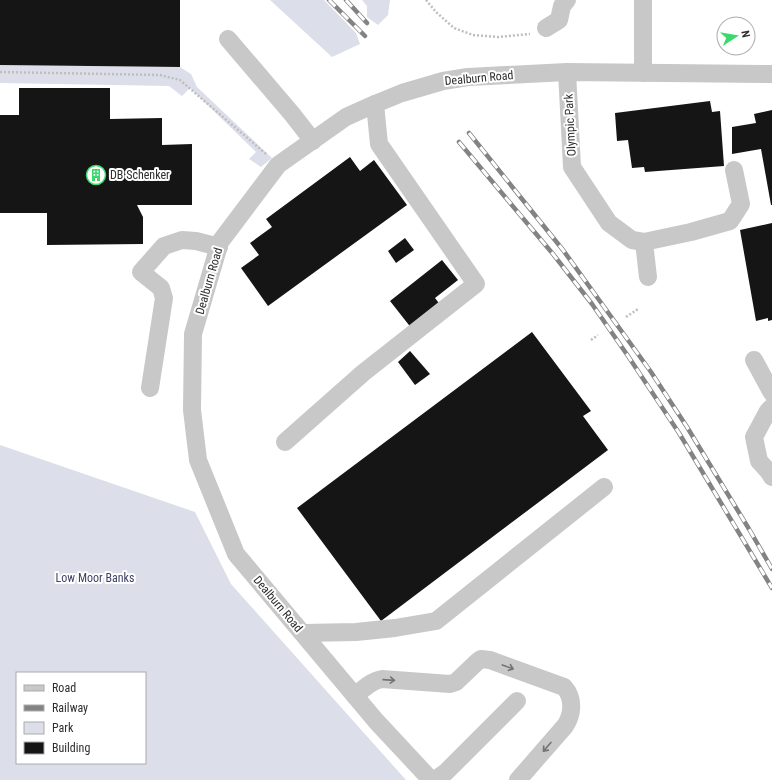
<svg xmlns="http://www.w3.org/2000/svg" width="772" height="780" font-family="'Roboto Condensed',sans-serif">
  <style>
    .green { fill: #dcdfea; fill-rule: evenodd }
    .building { fill: #151515 }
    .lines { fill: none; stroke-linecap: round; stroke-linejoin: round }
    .path { stroke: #bebebe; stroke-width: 2.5; stroke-dasharray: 2 2; stroke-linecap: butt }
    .minor { stroke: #c8c8c8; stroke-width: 18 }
    .rail-casing { stroke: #838383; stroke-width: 4.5 }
    .rail { stroke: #fff; stroke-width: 3; stroke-dasharray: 9; stroke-linecap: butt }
    .oneway { stroke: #737373 }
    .labels { text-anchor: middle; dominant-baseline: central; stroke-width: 4; stroke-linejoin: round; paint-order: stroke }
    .street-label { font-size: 12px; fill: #2e2e2e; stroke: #fff }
    .poi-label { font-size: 12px; fill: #2e2e2e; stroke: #fff; text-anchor: start }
    .park-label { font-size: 12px; fill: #3e4266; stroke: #fff }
  </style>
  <rect width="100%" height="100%" fill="#fff"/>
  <g class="green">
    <path d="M270 0H324L356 33 360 44 332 57Z"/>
    <path d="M362 0H390L388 15 378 25 367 17V6Z"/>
    <path d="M0 65 180 67 191 74 197 87 272 158 261 167 249 159 256 152 190 88 182 96 169 86 0 83Z"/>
    <path d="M0 445 195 512 231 584 406 780H0ZM17 673H145V763H17Z"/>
  </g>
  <g class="building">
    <path d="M0 0H180V67L0 65Z"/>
    <path d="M19 88H110V119L162 118V145L192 144V205H137L143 217V244L47 245V213H0V115H19Z"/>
    <path d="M710 101 712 112 720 111 724 166 645 172 644 167 632 168 628 140 617 141 615 113Z"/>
    <path d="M772 110V205H771L761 149 732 154V127L756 123 754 114Z"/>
    <path d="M350 157 360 171 374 160 407 205 268 306 241 268 259 255 250 243 272 227 266 219Z"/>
    <path d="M772 223V320L768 321V318L756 321 740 230Z"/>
    <path d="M405 238 414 250 396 263 388 251Z"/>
    <path d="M442 260 458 280 435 298 445 311 416 334 390 301Z"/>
    <path d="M532 332 591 411 583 416 608 450 381 621 297 508Z"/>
    <path d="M410 351 430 374 415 385 398 362Z"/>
  </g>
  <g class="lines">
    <g class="path">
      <path d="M426 0 436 12 454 28 473 35 498 37 530 34"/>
      <path d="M0 72 160 75 180 80 266 154"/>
      <path d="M626 317 638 309"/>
      <path d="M591 340 598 335"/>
    </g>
    <g class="minor">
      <path d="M546 28 559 20 562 6 567 0"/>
      <path d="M228 39 292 114 313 141"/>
      <path d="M567 72 572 167 609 223 632 240 644 242"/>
      <path d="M643 73V0"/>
      <path d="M648 277 644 242 691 232 730 221 741 204 734 170"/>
      <path d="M754 360 772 393"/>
      <path d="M150 388 164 298 161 288 141 272 164 246 182 240 196 241 219 247"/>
      <path d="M772 407 768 411 754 437 759 461 769 472 772 477"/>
      <path d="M285 442 363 373 476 284 379 144 375 104"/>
      <path d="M303 633 356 632 395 628 436 621 604 487"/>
      <path d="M355 696C363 689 371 681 382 679L450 684 456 682 477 662 481 659 490 660 564 687C574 698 573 714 565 726L518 780"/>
      <path d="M431 780 376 721 236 554 198 460 192 410 193 334 220 242 278 165 346 117 375 104 402 93 443 81 468 77 567 72 772 74"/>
      <path d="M435 780 446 772 517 701"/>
    </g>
    <g class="rail-casing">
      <g id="rail">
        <path d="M329 0 365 36"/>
        <path d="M346 0 367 23"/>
        <path d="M469 133 563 250 651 372 687 427 749 529 772 569"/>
        <path d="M459 142 553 254 592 304 628 356 679 433 772 588"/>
      </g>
    </g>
    <use href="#rail" class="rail"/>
  </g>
  <defs><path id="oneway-shaft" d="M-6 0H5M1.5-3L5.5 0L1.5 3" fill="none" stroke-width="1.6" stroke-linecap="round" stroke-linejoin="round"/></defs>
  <g class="oneway">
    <use href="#oneway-shaft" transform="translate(508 667) rotate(20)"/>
    <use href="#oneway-shaft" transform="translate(389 680) rotate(4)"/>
    <use href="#oneway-shaft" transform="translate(547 747) rotate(131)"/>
  </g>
  <defs>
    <g id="building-ring" transform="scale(1)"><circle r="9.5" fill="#fff" stroke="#3bd96b" stroke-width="1.5"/><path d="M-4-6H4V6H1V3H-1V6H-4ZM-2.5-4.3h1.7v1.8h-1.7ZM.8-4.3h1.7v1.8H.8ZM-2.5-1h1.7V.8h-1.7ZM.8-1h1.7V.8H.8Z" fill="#3bd96b"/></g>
  </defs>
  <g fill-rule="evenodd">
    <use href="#building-ring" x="96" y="175"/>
  </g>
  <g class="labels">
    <g class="street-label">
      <text transform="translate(479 78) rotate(-5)">Dealburn Road</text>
      <text transform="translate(570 125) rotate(-93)">Olympic Park</text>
      <text transform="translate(209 281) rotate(-74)">Dealburn Road</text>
      <text transform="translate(278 604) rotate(50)">Dealburn Road</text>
    </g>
    <g class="poi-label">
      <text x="110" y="175">DB Schenker</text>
    </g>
    <g class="park-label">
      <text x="95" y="578">Low Moor Banks</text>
    </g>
  </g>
  <rect x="16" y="672" width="130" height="92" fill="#ffffff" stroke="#ababab"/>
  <rect x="24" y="685" width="20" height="6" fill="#c8c8c8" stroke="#ababab"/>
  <text x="52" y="692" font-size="12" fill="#2e2e2e">Road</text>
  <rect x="24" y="705" width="20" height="6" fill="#838383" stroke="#ababab"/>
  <text x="52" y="712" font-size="12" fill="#2e2e2e">Railway</text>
  <rect x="24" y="722" width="20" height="12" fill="#dcdfea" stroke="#ababab"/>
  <text x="52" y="732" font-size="12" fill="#2e2e2e">Park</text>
  <rect x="24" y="742" width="20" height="12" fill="#151515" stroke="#ababab"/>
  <text x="52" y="752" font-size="12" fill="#2e2e2e">Building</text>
  <g transform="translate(736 36) rotate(78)"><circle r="19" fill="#ffffff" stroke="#ababab"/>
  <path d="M0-3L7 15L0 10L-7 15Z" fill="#3bd96b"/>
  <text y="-6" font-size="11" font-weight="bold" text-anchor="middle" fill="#2e2e2e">N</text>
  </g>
</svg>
